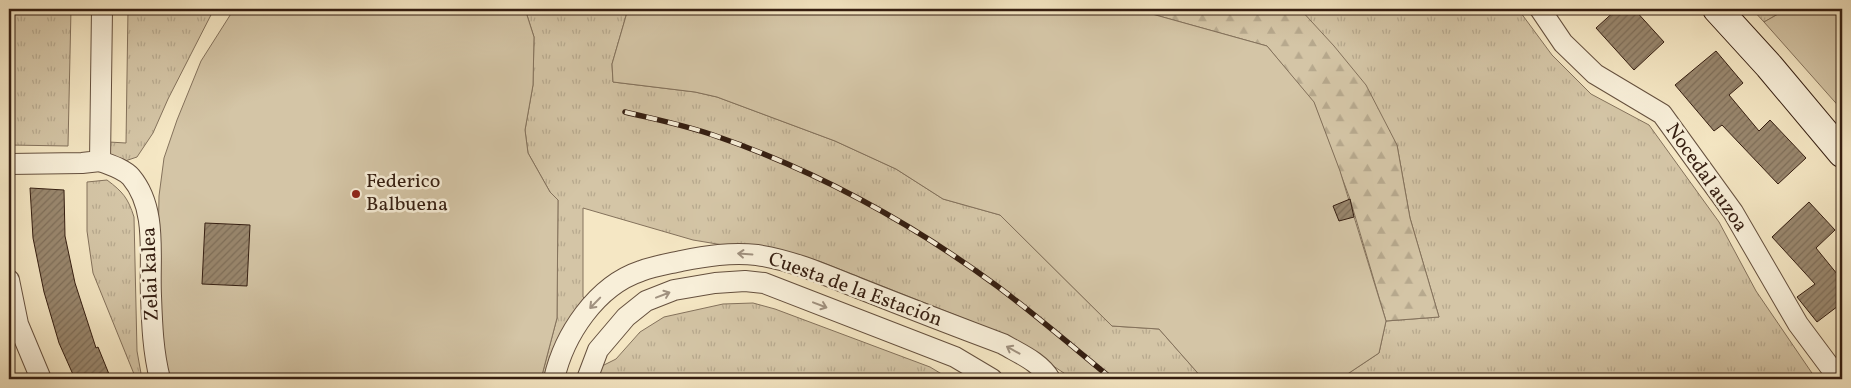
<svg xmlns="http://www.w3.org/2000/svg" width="1851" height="388" font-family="Vollkorn,serif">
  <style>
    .grass { fill: url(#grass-tufts); stroke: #84725c }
    .forest { fill: url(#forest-firs); stroke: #84725c }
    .garden { fill: #d4c5a6; stroke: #84725c }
    .building { fill: url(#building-hatch); stroke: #351e11 }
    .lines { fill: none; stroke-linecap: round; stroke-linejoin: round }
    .street-casing { stroke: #65503e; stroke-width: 22 }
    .secondary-casing { stroke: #351e11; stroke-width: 30 }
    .street { stroke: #f8efd9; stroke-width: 20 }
    .secondary { stroke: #f8efd9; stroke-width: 28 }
    .rail-casing { stroke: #351e11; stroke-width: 5.5 }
    .rail { stroke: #f8efd9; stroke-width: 4; stroke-dasharray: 11; stroke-linecap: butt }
    .oneway { stroke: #a0917f }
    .poi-dot { fill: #8f2418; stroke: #f8efd9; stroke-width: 2 }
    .labels { text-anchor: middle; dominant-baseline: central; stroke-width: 5; stroke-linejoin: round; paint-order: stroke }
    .street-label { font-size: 20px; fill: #351e11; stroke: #f8efd9 }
    .poi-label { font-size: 20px; fill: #351e11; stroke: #f8efd9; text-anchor: start }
  </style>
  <defs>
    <pattern id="grass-tufts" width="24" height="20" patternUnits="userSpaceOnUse" patternTransform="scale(1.25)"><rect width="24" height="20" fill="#d4c5a6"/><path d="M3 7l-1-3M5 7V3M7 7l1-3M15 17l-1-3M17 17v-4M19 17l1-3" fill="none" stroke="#b7a98e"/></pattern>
    <pattern id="forest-firs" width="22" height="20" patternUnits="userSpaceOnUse" patternTransform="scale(1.25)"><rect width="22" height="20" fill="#d4c5a6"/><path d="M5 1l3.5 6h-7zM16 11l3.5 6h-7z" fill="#b7a98e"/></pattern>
    <pattern id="building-hatch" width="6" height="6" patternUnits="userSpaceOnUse" patternTransform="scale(1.25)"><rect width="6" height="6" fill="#99876e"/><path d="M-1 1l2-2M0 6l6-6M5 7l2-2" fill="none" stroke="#7e6e59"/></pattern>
  </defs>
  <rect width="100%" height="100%" fill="#f5e7c4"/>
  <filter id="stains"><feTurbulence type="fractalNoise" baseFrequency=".004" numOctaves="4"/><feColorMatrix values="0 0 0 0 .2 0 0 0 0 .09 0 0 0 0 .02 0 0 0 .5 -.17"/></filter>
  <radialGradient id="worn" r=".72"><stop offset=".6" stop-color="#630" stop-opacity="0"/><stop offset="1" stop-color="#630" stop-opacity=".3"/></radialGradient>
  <g class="grass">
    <path d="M9 9H71L68 146 9 145Z"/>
    <path d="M128 9 179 10 214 9 168 99 153 133 137 157 122 162 109 154V142L126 143Z"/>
    <path d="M525 9H628L612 64 613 82 695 92 717 97 835 141 896 169 943 199 1000 215 1112 326 1159 329 1203 379H1073L1006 335 819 261 693 240 583 208V297L597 309 583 325 562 379H541L557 318 558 200 550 192 528 153 525 130 533 85 534 37Z"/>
    <path d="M1300 9H1518L1552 55 1591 94 1649 125 1719 222 1756 291 1816 379H1340L1379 353 1386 321 1439 317 1410 218 1397 145Z"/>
    <path d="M1752 9H1787L1764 22Z"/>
    <path d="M107 180C123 192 128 198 134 217L137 351 142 379H136L93 273 87 231V182Z"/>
    <path d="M753 303 775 309 930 367 950 379H579L580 377 616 359 640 332 664 317 723 304Z"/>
  </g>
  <path class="forest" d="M1134 9H1300L1334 46 1366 85 1397 145 1410 218 1439 317 1386 321 1350 199 1314 103 1267 46Z"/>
  <g class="garden">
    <path d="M234 9H525L534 37 533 85 525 130 528 153 550 192 558 200 557 318 541 379H168L157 307 159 196 164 158 177 120 201 61Z"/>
    <path d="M628 9H1134L1267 46 1314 102 1340 171 1386 321 1379 353 1340 379H1203L1159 329 1112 326 1000 215 943 199 896 169 835 141 717 97 695 92 613 82 612 64Z"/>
    <path d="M1787 9H1842V110L1764 22Z"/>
  </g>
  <g class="building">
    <path d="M1617 9H1634L1664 42 1634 70 1596 28Z"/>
    <path d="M1716 51 1743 83 1729 95 1759 131 1770 120 1806 158 1778 184 1722 125 1714 131 1675 85Z"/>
    <path d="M30 188 64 190 65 236 75 283 96 348 98 347 111 379H75L59 343 44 292 33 238Z"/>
    <path d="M1350 199 1354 217 1339 221 1333 206Z"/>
    <path d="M1809 202 1835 230 1816 248 1842 280V303L1817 322 1797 297 1815 284 1772 237Z"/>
    <path d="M205 223 250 225 247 286 202 284Z"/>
  </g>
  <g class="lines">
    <g class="street-casing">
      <g id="street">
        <path d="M1540 9 1563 43 1595 74 1662 114 1733 212 1798 324 1839 379"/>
        <path d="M100 161C110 165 124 169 131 177 158 209 149 257 151 296 152 324 153 352 160 379"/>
        <path d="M9 164 82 163 100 161 102 9"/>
        <path d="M9 280 18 324 41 379"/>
        <path d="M554 379C564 335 596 286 641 271 654 266 668 264 681 261 706 256 731 252 757 255 792 260 825 275 858 288 906 307 955 326 1003 344 1020 354 1040 362 1050 379"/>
        <path d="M587 379 598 350 626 317 646 301 674 290 715 283 745 281 764 283 955 357 992 379"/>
      </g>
    </g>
    <g class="secondary-casing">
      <path id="secondary" d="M1717 9 1769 66 1842 153"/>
    </g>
    <use href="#street" class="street"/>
    <use href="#secondary" class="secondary"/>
    <g class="rail-casing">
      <path id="rail" d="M625 112C654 119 684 125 713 135 815 170 910 222 997 286 1036 315 1074 348 1112 379"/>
    </g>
    <use href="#rail" class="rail"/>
  </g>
  <defs><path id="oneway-shaft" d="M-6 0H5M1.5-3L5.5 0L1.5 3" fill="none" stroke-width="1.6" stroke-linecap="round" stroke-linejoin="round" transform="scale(1.25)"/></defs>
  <g class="oneway">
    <use href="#oneway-shaft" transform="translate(745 254) rotate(-176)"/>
    <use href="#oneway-shaft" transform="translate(663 295) rotate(-21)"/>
    <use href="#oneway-shaft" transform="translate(595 303) rotate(134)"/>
    <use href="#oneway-shaft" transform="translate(820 305) rotate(21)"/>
    <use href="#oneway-shaft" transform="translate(1013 350) rotate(-151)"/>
  </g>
  <circle class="poi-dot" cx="356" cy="194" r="5"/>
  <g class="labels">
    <g class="street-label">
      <text transform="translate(1706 178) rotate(55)">Nocedal auzoa</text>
      <text transform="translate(151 274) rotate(-92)">Zelai kalea</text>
      <text transform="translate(855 290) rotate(20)">Cuesta de la Estación</text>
    </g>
    <g class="poi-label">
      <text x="366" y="182">Federico<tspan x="366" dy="23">Balbuena</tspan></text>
    </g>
  </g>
  <rect width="1851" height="388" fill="none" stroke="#f5e7c4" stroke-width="30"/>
  <rect x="10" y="10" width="1831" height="368" fill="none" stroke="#351e11" stroke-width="2.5"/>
  <rect x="15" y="15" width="1821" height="358" fill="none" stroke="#351e11"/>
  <rect width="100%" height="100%" filter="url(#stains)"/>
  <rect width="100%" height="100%" fill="url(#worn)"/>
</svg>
